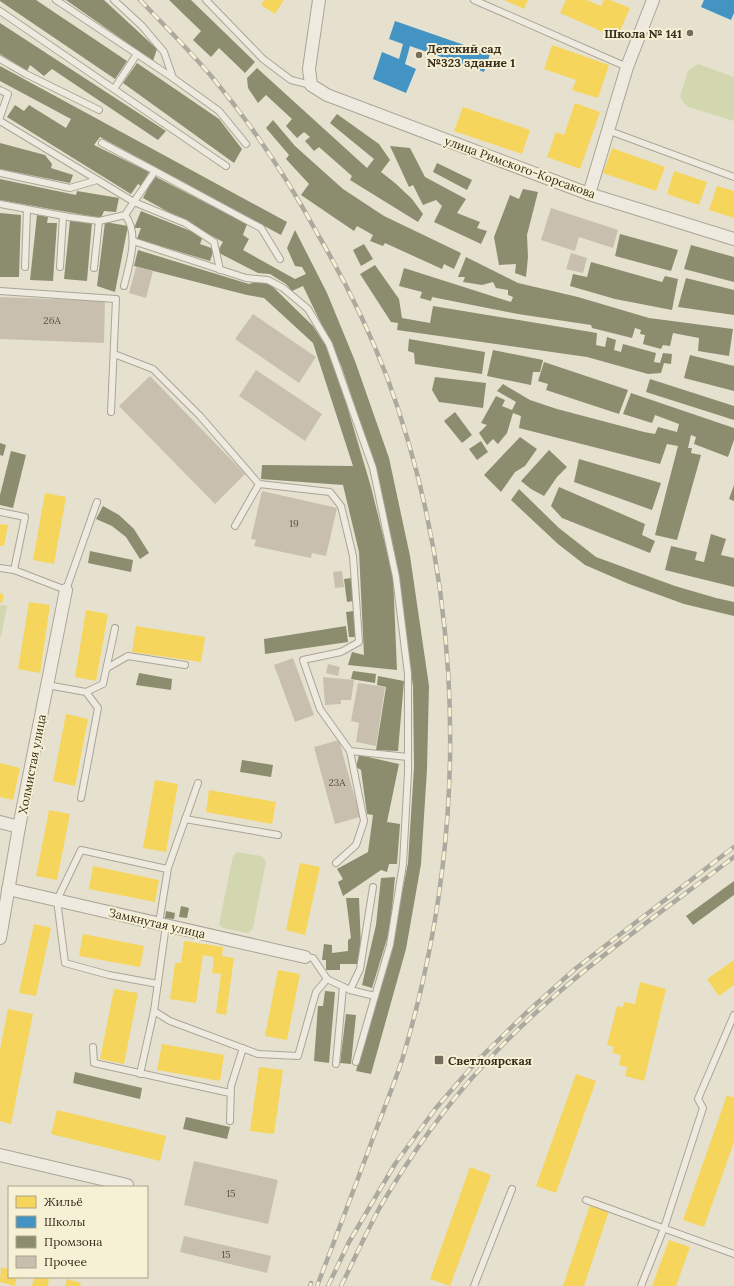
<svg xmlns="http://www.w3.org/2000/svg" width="734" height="1286" font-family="Lora,serif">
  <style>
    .green { fill: #d2d7b0 }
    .homes { fill: #f6d55c }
    .schools { fill: #4393c3 }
    .industry { fill: #8c8c6e }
    .building { fill: #c9bfaf }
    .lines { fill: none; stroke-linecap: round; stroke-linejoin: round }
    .lane-casing { stroke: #aaa597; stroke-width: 8 }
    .street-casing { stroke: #aaa597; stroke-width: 14 }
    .lane { stroke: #eeeadf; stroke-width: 6 }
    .street { stroke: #eeeadf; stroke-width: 12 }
    .rail-casing { stroke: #ada99f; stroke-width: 4.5 }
    .rail { stroke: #f6f0d4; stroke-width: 3; stroke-dasharray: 9; stroke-linecap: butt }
    .poi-dot { fill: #766d5c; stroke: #f6f0d4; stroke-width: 1.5 }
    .labels { text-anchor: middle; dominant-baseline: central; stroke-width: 4; stroke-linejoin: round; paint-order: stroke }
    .number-label { font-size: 10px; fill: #5e5242 }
    .poi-label { font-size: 12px; font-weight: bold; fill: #3a2e1e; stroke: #f6f0d4; text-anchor: start }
    .street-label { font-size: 12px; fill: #3a2e1e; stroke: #f6f0d4 }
  </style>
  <rect width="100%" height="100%" fill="#e5e1ce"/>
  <g class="green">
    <path d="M698 64 734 77V121L688 107 683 102 680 96 688 71Z"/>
    <path d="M0 605 7 606 1 637H0Z"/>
    <path d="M237 852 261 856 266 861 253 928 248 933 223 928 219 924 233 856Z"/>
  </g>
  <g class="homes">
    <path d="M264 0H284L275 14 261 5Z"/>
    <path d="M504 0H528L524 9Z"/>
    <path d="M566 0H587L601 6 604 0H610L630 8 617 38 560 13Z"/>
    <path d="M552 45 609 65 598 98 572 90 576 80 544 69Z"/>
    <path d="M575 103 600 112 580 169 547 157 556 132 564 135Z"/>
    <path d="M463 107 530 130 522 154 454 131Z"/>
    <path d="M612 148 665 167 656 191 603 173Z"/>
    <path d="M674 171 707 182 699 205 667 194Z"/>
    <path d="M717 186 734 191V218L709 210Z"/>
    <path d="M45 493 66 497 54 564 33 560Z"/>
    <path d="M0 524 8 525 4 546H0Z"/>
    <path d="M0 593 4 595 2 603 0 602Z"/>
    <path d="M29 602 50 605 40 673 18 669Z"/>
    <path d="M86 610 108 614 96 681 75 677Z"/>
    <path d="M136 626 205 637 201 662 132 652Z"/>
    <path d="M66 714 88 719 75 786 53 781Z"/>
    <path d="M0 763 20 768 13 800 0 797Z"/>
    <path d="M155 780 178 784 166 852 143 848Z"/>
    <path d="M209 790 276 802 272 824 206 812Z"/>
    <path d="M49 810 70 814 57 880 36 876Z"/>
    <path d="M300 863 320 867 305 935 286 930Z"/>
    <path d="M93 866 159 880 155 902 89 889Z"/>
    <path d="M34 924 51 928 36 996 19 993Z"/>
    <path d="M83 934 144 946 140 967 79 956Z"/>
    <path d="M184 941 223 947 222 956 234 958 226 1015 216 1013 221 974 212 973 214 957 203 955 196 1003 170 999 175 963H181Z"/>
    <path d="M734 960V985L719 996 707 979Z"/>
    <path d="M278 970 300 974 287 1040 265 1036Z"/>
    <path d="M640 982 666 989 644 1081 625 1076 627 1067 619 1065 621 1055 612 1053 614 1047 607 1045 617 1006 623 1007 624 1002 635 1004Z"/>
    <path d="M114 989 138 993 124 1064 100 1059Z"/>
    <path d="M8 1009 33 1014 11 1124 0 1121V1050Z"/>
    <path d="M162 1044 224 1055 220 1081 157 1070Z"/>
    <path d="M259 1067 283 1070 274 1134 250 1131Z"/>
    <path d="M576 1074 596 1081 556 1193 536 1186Z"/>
    <path d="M727 1095 734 1098V1142L704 1227 683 1220Z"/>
    <path d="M57 1110 166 1136 160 1161 51 1134Z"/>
    <path d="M470 1167 491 1175 450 1286 430 1279Z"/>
    <path d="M590 1205 609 1211 584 1286H563Z"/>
    <path d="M669 1240 690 1247 676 1286H652Z"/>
    <path d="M1 1267 9 1269V1277H17L15 1286 0 1282Z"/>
    <path d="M34 1277H49L48 1286H32Z"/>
    <path d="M67 1279 81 1283 80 1286H65Z"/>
  </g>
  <g class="schools">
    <path d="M704 0H734V13L731 20 701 7Z"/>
    <path d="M395 21 490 54 484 72 410 46 405 64 416 69 406 93 373 79 382 52 399 59 403 44 389 39Z"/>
  </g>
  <g class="industry">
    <path d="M0 0H36L127 61 115 79 0 1Z"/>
    <path d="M66 0H104L157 49 153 61Z"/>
    <path d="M169 0H191L255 62 245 73 219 48 211 57 193 40 201 31Z"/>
    <path d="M0 23 166 131 158 140 52 69 44 76 30 65 27 71 0 54Z"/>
    <path d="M137 63 219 119 242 149 234 163 123 83Z"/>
    <path d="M0 66 287 222 281 235 100 137 94 145 149 172 141 186 138 184 131 194 7 117 15 105 24 111 29 105 66 128 71 119 0 81Z"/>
    <path d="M257 68 367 168 374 159 330 123 337 114 379 144 390 160 381 172 395 183 412 199 423 214 418 222 350 180 352 176 319 147 314 151 305 141 310 137 304 132 297 138 286 126 292 119 266 95 258 103 248 88 247 78Z"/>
    <path d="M273 120 295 146 343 189 384 216 461 253 454 269 444 264 442 269 385 243 383 246 370 241 373 235 357 226 354 231 301 195 309 184 286 159 289 155 266 128Z"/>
    <path d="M0 143 45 155 52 164 51 168 73 175 70 183 0 169Z"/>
    <path d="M390 146 410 148 425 177 466 199 457 213 480 222 477 228 487 231 481 244 434 222 442 206 436 200 423 205 413 185 409 187Z"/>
    <path d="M437 163 472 180 467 190 433 172Z"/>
    <path d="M154 176 247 224 243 235 249 239 243 250 295 279 306 274 302 267 295 266 287 248 295 230 327 293 355 361 389 458 410 556 429 686 427 769 421 864 406 949 371 1074 356 1071 391 947 408 863 414 767 413 686 396 560 373 460 341 365 303 286 292 291 286 284 270 274 258 273 217 252 223 242 143 198Z"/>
    <path d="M0 179 76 195 77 191 119 198 116 212 104 211 101 218 0 200Z"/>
    <path d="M523 189 538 192 527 235 528 257 526 277 515 273 516 264 499 265 494 237 510 195 519 199Z"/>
    <path d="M141 211 203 236 200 244 214 249 210 261 137 239 141 228H134Z"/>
    <path d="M0 213 21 215 19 277H0Z"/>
    <path d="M37 215 48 217 47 223H57L53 281 30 280Z"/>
    <path d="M70 221 92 222 87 281 64 279Z"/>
    <path d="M105 222 128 226 115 292 97 286Z"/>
    <path d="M620 234 678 250 671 271 615 256Z"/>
    <path d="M364 244 373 259 361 266 353 250Z"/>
    <path d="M691 245 734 257V282L684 269Z"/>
    <path d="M138 250 249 284 257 281 271 285 313 326 326 346 342 389 371 487 393 576 397 670 348 665 352 652 364 655 359 552 343 485 261 479 262 465 353 466 313 343 264 298 247 295 134 266Z"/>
    <path d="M466 257 518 283 578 297 649 318 733 329 729 356 698 351 699 338 673 333 670 346 663 345 661 349 643 344 645 335 640 334 641 330 635 328 632 338 592 328 591 325 518 314 432 297 431 301 420 298 422 292 399 286 404 268 511 302 513 297 508 295V290L496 288 493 282 482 285 463 282 465 277H458Z"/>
    <path d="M591 262 662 282 665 276 678 279 672 310 615 299 570 286 573 274 587 277Z"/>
    <path d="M375 265 399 299 402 318 430 323 433 306 597 333 596 345 605 347 607 337 616 340 614 350 621 352 623 344 656 353 654 362 660 363 663 353 672 354 671 364 664 363 661 373 648 374 587 357 397 330 398 323 391 322 360 274Z"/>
    <path d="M686 278 734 290V315L678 307Z"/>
    <path d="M409 339 485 352 482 374 415 364 414 353 408 351Z"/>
    <path d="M493 350 543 360 540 372H533L531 385 487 376Z"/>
    <path d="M690 355 734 366V391L684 378Z"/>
    <path d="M544 362 628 390 619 414 546 390 548 384 538 381Z"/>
    <path d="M435 377 486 383 483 408 439 402 432 390Z"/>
    <path d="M650 379 734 406V420L646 392Z"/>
    <path d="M503 384 530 400 557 409 644 432 655 434 658 427 677 432 679 424 655 415 652 423 623 414 631 393 734 428V440L728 457 694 444 696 437 691 435 688 448H692L691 453 701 455 677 540 655 535 678 446 667 444 660 464 519 428 521 416 513 413 507 433 498 444 493 439 487 445 479 433 487 425 481 423 496 396 505 400 502 406 512 410 516 402 497 391Z"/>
    <path d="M455 412 472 435 462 443 444 421Z"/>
    <path d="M520 437 537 449 525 466 515 472 501 492 484 475Z"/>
    <path d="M481 441 488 452 477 460 469 449Z"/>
    <path d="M0 443 6 445 3 456 0 455Z"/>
    <path d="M549 450 567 467 557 477 544 496 531 489 521 481Z"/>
    <path d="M11 451 26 455 13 508 0 505V495Z"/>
    <path d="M579 459 661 483 652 510 574 482Z"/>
    <path d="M734 485V501L729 499Z"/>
    <path d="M559 487 645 524 642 535 655 541 650 553 562 518 551 506Z"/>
    <path d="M519 489 559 528 596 557 675 586 716 598 734 602V616L684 604 629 584 585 565 558 544 511 500Z"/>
    <path d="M103 506 119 515 134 529 149 553 140 559 126 537 112 526 96 519Z"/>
    <path d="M711 534 726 539 721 555 734 558V587L665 570 671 546 697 552 695 560 704 562Z"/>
    <path d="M90 551 133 560 131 572 88 563Z"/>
    <path d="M352 578 354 601 347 602 344 579Z"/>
    <path d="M354 611 356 637H349L346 612Z"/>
    <path d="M346 626 348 642 265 654 264 639Z"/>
    <path d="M353 671 376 674 375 683 351 679Z"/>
    <path d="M139 673 172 679 171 690 136 685Z"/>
    <path d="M378 676 404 681 398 751 376 750 386 687 377 685Z"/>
    <path d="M359 755 399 764 387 822 400 824 397 864H389L387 872 381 870 343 896 338 882 343 879 337 869 368 852 373 815 367 814 361 770 356 767Z"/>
    <path d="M242 760 273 765 271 777 240 772Z"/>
    <path d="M395 877 390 929 372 988 362 985 376 925 381 878Z"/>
    <path d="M734 881V895L693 925 686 916Z"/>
    <path d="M346 898H359L361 948 358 964H340V970H326V960H322L324 944 332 945V953L348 951V940L351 938Z"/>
    <path d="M181 906 189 908 187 918 179 917Z"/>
    <path d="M166 911 175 913 174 919 165 918Z"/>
    <path d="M325 991 335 992 329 1063 314 1061 318 1006H323Z"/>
    <path d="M346 1014 356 1015 351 1064 340 1063Z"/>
    <path d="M75 1072 142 1088 140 1099 73 1083Z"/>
    <path d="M186 1117 230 1127 227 1139 183 1129Z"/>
  </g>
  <g class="building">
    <path d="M551 208 618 230 613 248 579 237 575 251 541 240Z"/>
    <path d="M571 253 587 258 583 273 566 269Z"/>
    <path d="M136 267 153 271 146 298 129 293Z"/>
    <path d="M0 297 105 301 104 343 0 339Z"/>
    <path d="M253 314 316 357 299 383 235 339Z"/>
    <path d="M256 370 322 414 305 441 239 396Z"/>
    <path d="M150 376 245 474 215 504 119 406Z"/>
    <path d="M262 491 337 508 326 556 312 553 311 558 254 546 256 540 251 539Z"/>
    <path d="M342 571 344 587 335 588 333 572Z"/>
    <path d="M293 658 314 715 295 722 274 665Z"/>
    <path d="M328 664 340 667 338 676 326 673Z"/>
    <path d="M323 677 354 680 351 700H341V704L325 705Z"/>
    <path d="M358 683 385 687 376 746 356 742 359 723 351 721Z"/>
    <path d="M339 740 360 817 335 824 314 747Z"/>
    <path d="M194 1161 278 1180 268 1224 184 1205Z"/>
    <path d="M184 1236 271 1256 267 1273 180 1252Z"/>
  </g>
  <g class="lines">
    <g class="lane-casing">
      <g id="lane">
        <path d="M56 0 173 78"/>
        <path d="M114 0 142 26 164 52 173 78 219 111 246 144"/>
        <path d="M206 0 263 59 291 80 311 85"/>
        <path d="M474 0 627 67"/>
        <path d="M0 11 226 166"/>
        <path d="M0 59 26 74 99 110"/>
        <path d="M114 89 137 54"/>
        <path d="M0 90 8 94 0 117"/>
        <path d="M0 121 134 202 185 223 214 242 220 270"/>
        <path d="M607 130 734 177"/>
        <path d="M155 171 261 228 280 259"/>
        <path d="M0 173 70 188 97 180"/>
        <path d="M0 204 69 217 99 221 125 215 155 171 102 143"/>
        <path d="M133 241 246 278 268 280 283 288 308 309 329 344 373 468 396 577 408 674V772L403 864 390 945 375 996 350 990 327 979 313 958 305 957"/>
        <path d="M25 267 27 209"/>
        <path d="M60 267 63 216"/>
        <path d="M94 268 99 221"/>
        <path d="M124 286C129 265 140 234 125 215"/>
        <path d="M0 291 116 299 111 412"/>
        <path d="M114 354 153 369 200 416 259 484"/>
        <path d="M0 512 25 517 14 570"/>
        <path d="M235 526 259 484 330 492 341 506 353 556 359 642 341 652 303 660 320 709 350 751 408 757"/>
        <path d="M0 568 14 570 66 590 97 502"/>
        <path d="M107 668 128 656 185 665"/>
        <path d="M47 685 86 692"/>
        <path d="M81 798 98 708 86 692 103 684 115 628"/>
        <path d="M185 819 278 835"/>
        <path d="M336 863 356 845 364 821 350 751"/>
        <path d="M159 923 168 868 198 783"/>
        <path d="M158 984 109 975 65 963 57 900 81 850 167 869"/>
        <path d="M350 990 360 969 373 887"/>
        <path d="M154 1011 170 1021 258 1054 298 1056 316 992 327 979"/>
        <path d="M93 1047 94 1063 230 1093"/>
        <path d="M356 1062 375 996"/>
        <path d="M336 1064 343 987"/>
        <path d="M140 1074 154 1011 166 925"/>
        <path d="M230 1121 231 1086 243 1048"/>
        <path d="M586 1200 734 1254"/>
        <path d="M474 1286 512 1189"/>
        <path d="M641 1286 664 1228 703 1108 698 1099 734 1015"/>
      </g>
    </g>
    <g class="street-casing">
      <g id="street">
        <path d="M319 0 309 69 311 85 327 95 589 194 734 239"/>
        <path d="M589 194 627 67 653 0"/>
        <path d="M0 822 19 827"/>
        <path d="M8 889 305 957"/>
        <path d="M0 938 19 827 66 590"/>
        <path d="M0 1155 127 1185"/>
      </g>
    </g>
    <use href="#lane" class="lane"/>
    <use href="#street" class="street"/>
    <g class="rail-casing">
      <g id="rail">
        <path d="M140 0C164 25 189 50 212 77 252 125 287 178 317 233 344 279 368 327 387 377 457 568 468 778 424 976 418 1003 411 1030 403 1057 393 1088 380 1118 369 1149 352 1194 335 1240 317 1286"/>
        <path d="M310 1286 311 1283"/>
        <path d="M328 1286 349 1242 395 1164 436 1108 476 1062 525 1014 575 969 734 847"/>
        <path d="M341 1286C354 1260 366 1233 380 1207 409 1158 442 1110 481 1068 554 986 647 923 734 857"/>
      </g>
    </g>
    <use href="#rail" class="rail"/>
  </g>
  <g class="poi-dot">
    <circle cx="690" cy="33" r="4"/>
    <circle cx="419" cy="55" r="4"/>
    <rect x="434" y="1055" width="10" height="10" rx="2"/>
  </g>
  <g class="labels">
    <g class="number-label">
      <text x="52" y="320">26А</text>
      <text x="294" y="523">19</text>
      <text x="337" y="782">23А</text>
      <text x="231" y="1193">15</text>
      <text x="226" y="1254">15</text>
    </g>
    <g class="poi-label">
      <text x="682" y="33" text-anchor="end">Школа № 141</text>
      <text x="427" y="48">Детский сад<tspan x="427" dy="14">№323 здание 1</tspan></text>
      <text x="448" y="1060">Светлоярская</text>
    </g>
    <g class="street-label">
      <text transform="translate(520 167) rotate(20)">улица Римского-Корсакова</text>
      <text transform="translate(32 764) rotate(-79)">Холмистая улица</text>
      <text transform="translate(157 923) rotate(13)">Замкнутая улица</text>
    </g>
  </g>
  <rect x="8" y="1186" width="140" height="92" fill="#f6f0d4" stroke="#aba28b"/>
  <rect x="16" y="1196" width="20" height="12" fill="#f6d55c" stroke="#aba28b"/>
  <text x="44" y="1206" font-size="12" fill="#3a2e1e">Жильё</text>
  <rect x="16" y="1216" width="20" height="12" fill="#4393c3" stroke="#aba28b"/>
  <text x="44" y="1226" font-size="12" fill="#3a2e1e">Школы</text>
  <rect x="16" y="1236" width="20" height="12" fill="#8c8c6e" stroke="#aba28b"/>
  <text x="44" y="1246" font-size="12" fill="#3a2e1e">Промзона</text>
  <rect x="16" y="1256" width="20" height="12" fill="#c9bfaf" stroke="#aba28b"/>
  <text x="44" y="1266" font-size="12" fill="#3a2e1e">Прочее</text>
</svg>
